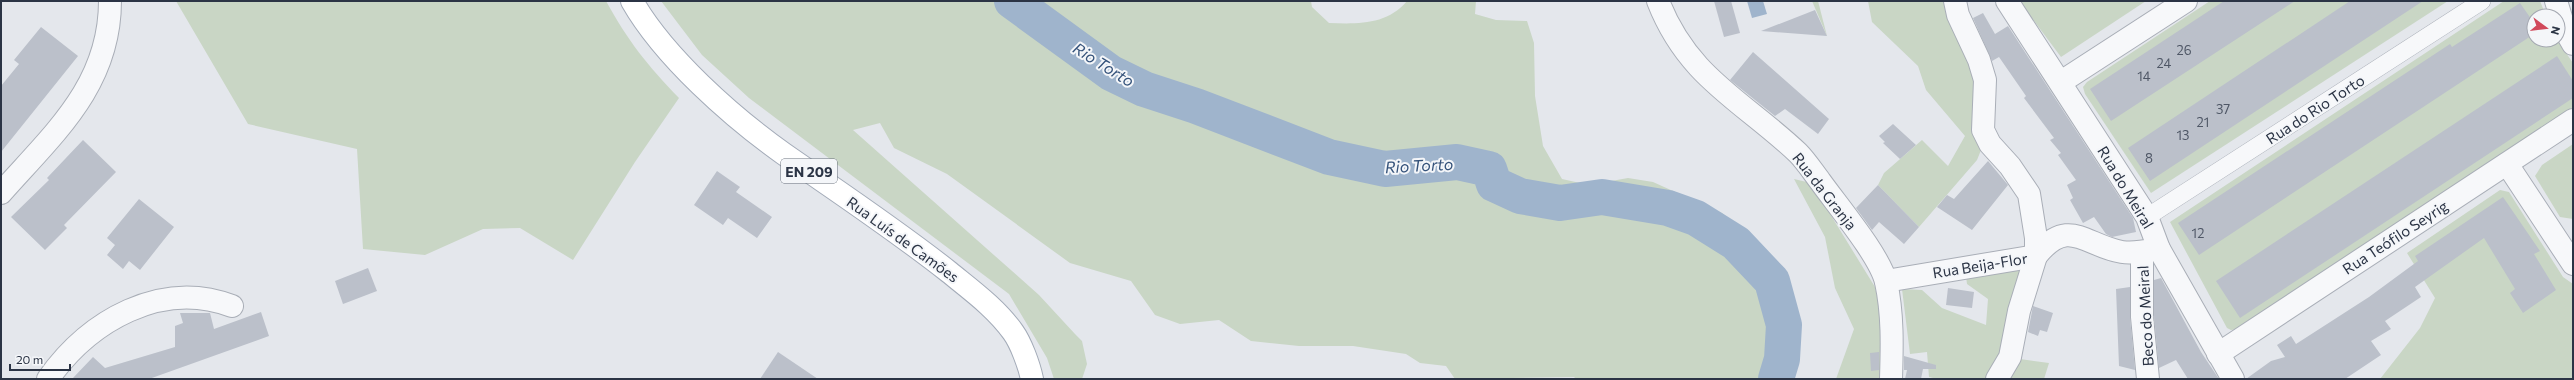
<svg xmlns="http://www.w3.org/2000/svg" width="2574" height="380" font-family="Commissioner,sans-serif">
  <style>
    .green { fill: #c9d6c5 }
    .water { fill: #9fb4cc }
    .lines { fill: none; stroke-linecap: round; stroke-linejoin: round }
    .river { stroke: #9fb4cc; stroke-width: 36 }
    .building { fill: #bbc0ca }
    .pedestrian-casing { stroke: #a9aeb7; stroke-width: 18 }
    .minor-casing { stroke: #a9aeb7; stroke-width: 24 }
    .primary-casing { stroke: #a3abb8; stroke-width: 24 }
    .pedestrian { stroke: #f7f8fa; stroke-width: 17 }
    .minor { stroke: #f7f8fa; stroke-width: 22 }
    .primary { stroke: #fff; stroke-width: 22 }
    .labels { text-anchor: middle; dominant-baseline: central; stroke-width: 4; stroke-linejoin: round; paint-order: stroke }
    .number-label { font-size: 13px; fill: #4f5766 }
    .shield { fill: #f4f6f9; stroke: #676e7b; stroke-width: 1 }
    .shield-label { font-size: 14px; font-weight: bold; fill: #2b3445 }
    .street-label { font-size: 15px; fill: #2b3445; stroke: #f4f6f9 }
    .water-label { font-size: 16px; font-style: italic; fill: #34527a; stroke: #f4f6f9 }
  </style>
  <rect width="100%" height="100%" fill="#e4e7ec"/>
  <g class="green">
    <path d="M176 1H606C628 41 647 65 679 98L635 162 573 260 520 228 483 229 425 255 363 249 357 149 248 124Z"/>
    <path d="M661 1H1311L1312 7 1329 23C1358 24 1387 25 1407 1H1476L1475 14 1496 20 1527 21 1534 43 1535 96 1543 146 1562 179 1589 185 1628 178 1653 182 1722 213 1759 243 1784 282 1793 304 1800 343 1790 379H1576L1574 377 1455 379 1446 366 1420 363 1406 354 1353 346H1299L1251 341 1219 320 1180 324 1155 315 1131 281 1070 263 947 174 894 148 880 123 853 130 1039 295 1075 334 1082 341 1087 364 1082 379H1054L1047 358 1009 294 749 98 702 55Z"/>
    <path d="M1812 1H1818L1827 36Z"/>
    <path d="M1868 1H1948L1976 78 1983 145 1977 160 1919 227 1878 185 1884 173 1922 140 1948 166 1965 136 1926 90 1918 66 1872 22Z"/>
    <path d="M2019 1H2146L2061 57Z"/>
    <path d="M2210 1H2448L2151 193 2085 94 2083 87 2087 82Z"/>
    <path d="M2504 1H2540L2546 16H2534V40H2557L2573 63V107L2239 329 2231 330 2227 328 2170 222Z"/>
    <path d="M2573 144V219L2560 217 2535 176 2542 165Z"/>
    <path d="M1794 179 1811 183 1875 287 1883 323V379H1836L1854 329 1835 288 1825 237Z"/>
    <path d="M2500 190 2509 192 2563 277 2573 284V379H2380L2420 328 2435 298 2407 253Z"/>
    <path d="M2029 266 2008 345 1988 379H1937L1929 377 1927 352 1910 354 1902 289 1922 290 1942 308 1986 325 1988 299 1967 284 1966 276Z"/>
    <path d="M2020 359 2049 363 2044 379H2001Z"/>
  </g>
  <path class="water" d="M1747 1H1763L1767 14 1752 18Z"/>
  <g class="lines">
    <path class="river" d="M1012 1 1111 73 1144 89 1196 106 1329 157 1385 169 1457 162 1489 169 1494 184 1520 196 1560 203 1602 197 1668 208 1696 218 1736 243 1772 281 1784 325 1782 359 1776 379"/>
  </g>
  <g class="building">
    <path d="M1714 1H1731L1740 33 1724 37Z"/>
    <path d="M2224 1H2295L2111 121 2090 89Z"/>
    <path d="M2350 1H2423L2150 181 2128 148Z"/>
    <path d="M2520 3 2534 23V34L2199 255 2178 223 2450 44 2452 47Z"/>
    <path d="M1815 10 1827 36 1761 31Z"/>
    <path d="M1983 13 1995 34 2008 26 2133 218 2136 232 2112 237 2106 234 2094 217 2083 223 2070 200 2073 198 2067 185 2076 180 2058 155 2061 153 2050 140 2054 138 2024 98 2026 96 1999 57 1992 61 1973 18Z"/>
    <path d="M41 27 78 56 1 152V86L19 64 14 60Z"/>
    <path d="M1753 52 1829 119 1818 134 1785 109 1775 116 1730 80Z"/>
    <path d="M2557 56 2573 81V98L2240 318 2216 281Z"/>
    <path d="M1893 124 1916 145 1900 159 1883 143 1885 142 1879 136Z"/>
    <path d="M83 140 116 172 64 225 67 228 45 250 11 217 49 180 47 178Z"/>
    <path d="M1988 161 2008 185 1972 230 1937 207 1947 195 1954 199Z"/>
    <path d="M717 171 740 187 736 192 772 217 757 238 728 218 723 225 694 205Z"/>
    <path d="M1878 185 1919 227 1904 244 1879 222 1872 230 1856 208Z"/>
    <path d="M2503 197 2540 251 2534 254 2556 290 2523 313 2510 293 2515 289 2484 238 2415 287 2421 297 2385 321 2391 329 2371 341 2381 355 2345 379H2246L2271 361 2285 357 2277 345 2291 336 2296 344 2369 297 2418 261 2415 256Z"/>
    <path d="M139 199 174 227 140 270 129 261 123 269 107 255 115 245 107 238Z"/>
    <path d="M368 268 377 291 343 304 335 281Z"/>
    <path d="M2161 278 2201 352 2219 379H2188L2176 360 2159 368 2154 316V280Z"/>
    <path d="M2130 287V318L2135 370 2119 366 2116 289Z"/>
    <path d="M1948 288 1974 292 1972 308 1946 305Z"/>
    <path d="M2033 306 2053 313 2047 332 2040 330 2038 336 2028 332Z"/>
    <path d="M261 312 269 336 149 379H72L93 357 105 368 175 347V326L183 323 180 313H210L214 329Z"/>
    <path d="M778 352 818 379H760Z"/>
    <path d="M1879 352V370L1871 371 1870 353Z"/>
    <path d="M1904 356 1936 365V369H1923L1921 379H1905L1907 370H1904Z"/>
  </g>
  <g class="lines">
    <g class="pedestrian-casing">
      <path id="pedestrian" d="M2147 217 2482 1"/>
    </g>
    <g class="minor-casing">
      <g id="minor">
        <path d="M1658 1C1688 78 1742 100 1798 153 1806 161 1813 172 1820 181 1837 205 1880 256 1886 282 1893 314 1892 347 1891 379"/>
        <path d="M1955 1 1958 15 1979 60 1985 80 1983 130 1990 144 2010 166 2029 194 2036 238V256L2019 311 2010 357 1997 379"/>
        <path d="M2007 1 2147 217 2159 249 2233 379"/>
        <path d="M2556 1 2565 30 2573 44"/>
        <path d="M2061 82 2186 1"/>
        <path d="M2507 164 2573 264"/>
        <path d="M1 193C53 134 110 86 110 1"/>
        <path d="M2142 252V317L2148 379"/>
        <path d="M1886 281 2036 256C2069 215 2085 246 2122 252 2134 254 2147 251 2159 249"/>
        <path d="M2218 354 2573 120"/>
        <path d="M48 379C89 321 161 279 232 306"/>
      </g>
    </g>
    <g class="primary-casing">
      <path id="primary" d="M632 1C664 57 732 117 784 154 840 193 896 230 949 272 971 290 996 308 1013 332 1021 343 1029 365 1032 379"/>
    </g>
    <use href="#pedestrian" class="pedestrian"/>
    <use href="#minor" class="minor"/>
    <use href="#primary" class="primary"/>
  </g>
  <g class="labels">
    <g class="number-label">
      <text x="2184" y="50">26</text>
      <text x="2164" y="63">24</text>
      <text x="2144" y="76">14</text>
      <text x="2223" y="109">37</text>
      <text x="2203" y="122">21</text>
      <text x="2183" y="135">13</text>
      <text x="2149" y="158">8</text>
      <text x="2198" y="233">12</text>
    </g>
    <rect class="shield" x="781" y="159" width="56" height="24" rx="3"/>
    <g class="shield-label">
      <text x="809" y="171">EN 209</text>
    </g>
    <g class="street-label">
      <text transform="translate(2315 109) rotate(-33)">Rua do Rio Torto</text>
      <text transform="translate(2126 187) rotate(59)">Rua do Meiral</text>
      <text transform="translate(1825 191) rotate(52)">Rua da Granja</text>
      <text transform="translate(2395 237) rotate(-33)">Rua Teófilo Seyrig</text>
      <text transform="translate(903 239) rotate(36)">Rua Luís de Camões</text>
      <text transform="translate(1980 265) rotate(-9)">Rua Beija-Flor</text>
      <text transform="translate(2145 316) rotate(-93)">Beco do Meiral</text>
    </g>
    <g class="water-label">
      <text transform="translate(1104 64) rotate(32)">Rio Torto</text>
      <text transform="translate(1419 165) rotate(-3)">Rio Torto</text>
    </g>
  </g>
  <rect width="2574" height="380" fill="none" stroke="#2b3445" stroke-width="4"/>
  <g transform="translate(2546 28) rotate(105)"><circle r="19" fill="#f4f6f9" stroke="#a4a8b1"/>
  <path d="M0-3L7 15L0 10L-7 15Z" fill="#d1495b"/>
  <text y="-6" font-size="11" font-weight="bold" text-anchor="middle" fill="#2b3445">N</text>
  </g>
  <path d="M10 364v6h60v-6" fill="none" stroke="#2b3445" stroke-width="2"/>
  <text x="16" y="364" font-size="12" fill="#2b3445" stroke="#f4f6f9" stroke-width="3" paint-order="stroke">20 m</text>
</svg>
